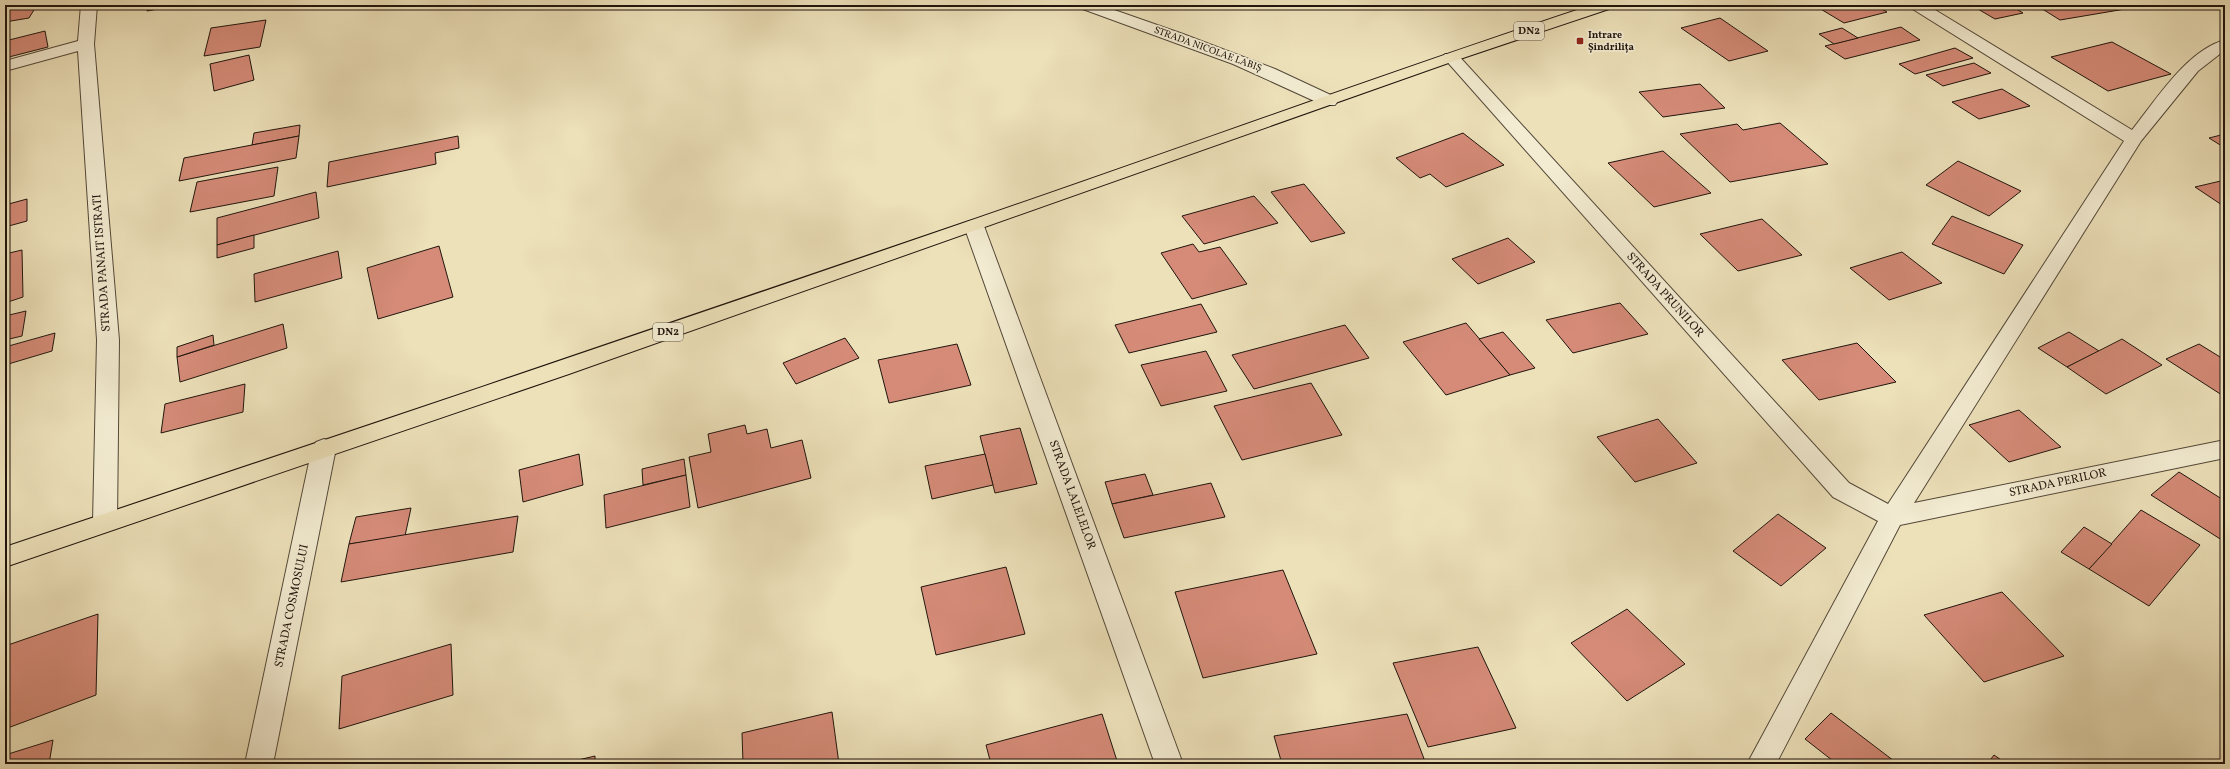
<svg xmlns="http://www.w3.org/2000/svg" width="2230" height="769" font-family="Vollkorn,serif">
  <style>
    .building { fill: #d58b78; stroke: #20150d }
    .lines { fill: none; stroke-linecap: round; stroke-linejoin: round }
    .minor-casing { stroke: #534838; stroke-width: 2 }
    .highway-casing { stroke: #20150d; stroke-width: 2 }
    .minor { fill: #f3ecd2; fill-rule: evenodd }
    .highway { fill: #ede1ba; fill-rule: evenodd }
    .poi-dot { fill: #8f2418; stroke: #f3ecd2; stroke-width: 1.5 }
    .labels { text-anchor: middle; dominant-baseline: central; stroke-width: 3.5; stroke-linejoin: round; paint-order: stroke }
    .far-poi-label { font-size: 10px; font-weight: bold; fill: #20150d; stroke: #f3ecd2; text-anchor: start }
    .far-street-label { font-size: 10px; fill: #20150d; stroke: #f3ecd2 }
    .shield { fill: #f3ecd2; stroke: #5f5648; stroke-width: 1 }
    .shield-label { font-size: 11px; font-weight: bold; fill: #20150d }
    .street-label { font-size: 12px; fill: #20150d; stroke: #f3ecd2 }
  </style>
  <rect width="100%" height="100%" fill="#ede1ba"/>
  <filter id="stains"><feTurbulence type="fractalNoise" baseFrequency=".005" numOctaves="4"/><feColorMatrix values="0 0 0 0 .2 0 0 0 0 .09 0 0 0 0 .02 0 0 0 .5 -.17"/></filter>
  <radialGradient id="worn" r=".72"><stop offset=".6" stop-color="#630" stop-opacity="0"/><stop offset="1" stop-color="#630" stop-opacity=".3"/></radialGradient>
  <g class="building">
    <path d="M5 5H37L29 18 5 22Z"/>
    <path d="M148 5H180L147 11Z"/>
    <path d="M1814 5H1875L1887 12 1844 23Z"/>
    <path d="M1971 5H2010L2023 13 1995 19Z"/>
    <path d="M2036 5H2133L2137 7 2060 20Z"/>
    <path d="M1720 18 1768 51 1729 61 1681 28Z"/>
    <path d="M266 20 260 47 204 56 211 28Z"/>
    <path d="M1901 27 1920 40 1845 59 1825 46Z"/>
    <path d="M1842 28 1858 38 1834 44 1819 34Z"/>
    <path d="M45 31 48 47 5 58V41Z"/>
    <path d="M2112 42 2171 74 2108 91 2051 57Z"/>
    <path d="M1955 48 1973 58 1915 74 1899 64Z"/>
    <path d="M249 55 254 80 214 91 210 64Z"/>
    <path d="M1974 63 1991 73 1943 86 1926 75Z"/>
    <path d="M1700 84 1725 108 1663 117 1639 92Z"/>
    <path d="M2002 89 2030 106 1979 119 1952 102Z"/>
    <path d="M1780 123 1828 164 1730 182 1680 134 1737 124 1743 130Z"/>
    <path d="M300 125 299 136 252 145 254 133Z"/>
    <path d="M1463 133 1504 165 1446 187 1430 174 1420 178 1396 158Z"/>
    <path d="M2225 134V148L2209 138Z"/>
    <path d="M299 136 296 158 179 181 184 158Z"/>
    <path d="M458 136 459 148 435 153 436 164 327 187 329 162Z"/>
    <path d="M1663 151 1711 193 1654 207 1608 163Z"/>
    <path d="M1958 161 2021 191 1989 216 1926 185Z"/>
    <path d="M278 167 274 196 190 212 197 182Z"/>
    <path d="M2225 180V207L2195 187Z"/>
    <path d="M1304 184 1345 233 1311 242 1271 192Z"/>
    <path d="M316 192 319 218 217 245V218Z"/>
    <path d="M1254 196 1278 223 1204 244 1182 216Z"/>
    <path d="M27 199V221L5 227V205Z"/>
    <path d="M1952 216 2023 245 2004 274 1932 244Z"/>
    <path d="M1762 219 1802 255 1738 271 1700 234Z"/>
    <path d="M254 235V248L217 258V245Z"/>
    <path d="M1508 238 1535 262 1478 284 1452 259Z"/>
    <path d="M1193 244 1199 252 1220 247 1247 284 1192 299 1161 253Z"/>
    <path d="M439 246 453 297 378 319 367 268Z"/>
    <path d="M22 250 23 297 5 303V254Z"/>
    <path d="M338 251 342 278 255 302 254 274Z"/>
    <path d="M1902 252 1942 283 1889 300 1850 268Z"/>
    <path d="M1620 303 1648 334 1573 353 1546 320Z"/>
    <path d="M1201 304 1217 332 1129 353 1115 325Z"/>
    <path d="M26 311 22 336 5 340V316Z"/>
    <path d="M1466 323 1510 375 1446 395 1403 342Z"/>
    <path d="M283 324 287 348 180 382 177 357Z"/>
    <path d="M1345 325 1369 358 1254 389 1232 355Z"/>
    <path d="M1503 332 1535 368 1510 375 1479 339Z"/>
    <path d="M2069 332 2099 351 2067 367 2038 348Z"/>
    <path d="M55 333 52 351 5 365V347Z"/>
    <path d="M213 335 214 345 177 357V347Z"/>
    <path d="M845 338 859 358 796 384 783 363Z"/>
    <path d="M2122 339 2162 365 2106 394 2067 367Z"/>
    <path d="M1857 343 1896 382 1819 400 1782 360Z"/>
    <path d="M957 344 971 385 889 403 878 360Z"/>
    <path d="M2199 344 2225 360V397L2166 359Z"/>
    <path d="M1206 351 1227 391 1161 406 1141 365Z"/>
    <path d="M1311 383 1342 435 1242 460 1214 406Z"/>
    <path d="M245 384 243 412 161 433 165 404Z"/>
    <path d="M2019 410 2061 447 2009 462 1969 425Z"/>
    <path d="M1658 419 1697 463 1635 482 1597 437Z"/>
    <path d="M745 425 747 434 767 429 771 448 802 440 811 478 698 508 689 457 711 452 708 434Z"/>
    <path d="M1020 428 1037 484 995 493 980 436Z"/>
    <path d="M579 454 583 485 523 502 519 470Z"/>
    <path d="M985 454 993 485 932 499 925 466Z"/>
    <path d="M684 459 686 475 643 485 642 469Z"/>
    <path d="M2179 472 2225 501V542L2151 495Z"/>
    <path d="M1145 474 1153 495 1112 504 1105 482Z"/>
    <path d="M686 475 690 507 606 528 604 495Z"/>
    <path d="M1211 483 1225 517 1124 538 1112 504Z"/>
    <path d="M411 508 405 536 349 544 356 517Z"/>
    <path d="M2141 510 2200 545 2149 606 2089 569Z"/>
    <path d="M1778 514 1826 548 1781 586 1733 551Z"/>
    <path d="M518 516 513 552 341 582 349 544Z"/>
    <path d="M2084 527 2112 544 2089 569 2061 552Z"/>
    <path d="M1006 567 1025 634 936 655 921 587Z"/>
    <path d="M1283 570 1317 654 1203 678 1175 592Z"/>
    <path d="M2002 592 2064 656 1984 682 1924 615Z"/>
    <path d="M1627 609 1685 664 1627 701 1571 643Z"/>
    <path d="M98 614 96 695 5 729V646Z"/>
    <path d="M451 644 453 695 339 729 342 676Z"/>
    <path d="M1478 647 1516 728 1428 747 1393 663Z"/>
    <path d="M832 712 839 764H743L742 733Z"/>
    <path d="M1831 713 1898 764H1837L1805 739Z"/>
    <path d="M1102 714 1118 764H991L986 745Z"/>
    <path d="M1407 714 1426 764H1282L1274 736Z"/>
    <path d="M53 740 49 764H5V755Z"/>
    <path d="M1994 755 2007 764H1987Z"/>
    <path d="M595 756V764H561Z"/>
  </g>
  <g class="lines">
    <g class="minor-casing">
      <g id="minor">
        <path d="M81 5H97L94 44 119 340 117 522 114 529 105 532 96 529 93 522 97 340 78 51 5 71V61L78 41Z"/>
        <path d="M1077 5H1100L1183 34 1275 69 1335 97 1338 101 1335 105H1323L1233 64 1080 8Z"/>
        <path d="M1908 5H1927L2132 130C2156 100 2187 50 2225 40V50L2198 71 2141 141 1914 503 2225 440V458L1900 525 1776 764H1747L1878 521 1833 497 1443 57 1445 54H1457L1849 483 1888 504 2124 141 1911 8Z"/>
        <path d="M974 220 981 222 984 226 1183 764H1155L964 226 967 222Z"/>
        <path d="M324 439 332 442 336 448 273 764H245L312 448 316 442Z"/>
      </g>
    </g>
    <g class="highway-casing">
      <path id="highway" d="M1592 5H1615L1612 8 1457 60 569 374 5 567V547C325 440 644 333 963 223 1173 151 1381 75 1592 5Z"/>
    </g>
    <use href="#minor" class="minor"/>
    <use href="#highway" class="highway"/>
  </g>
  <rect class="poi-dot" x="1576" y="37" width="8" height="8" rx="2"/>
  <g class="labels">
    <g class="far-poi-label">
      <text x="1588" y="35">Intrare<tspan x="1588" dy="12">Șindrilița</tspan></text>
    </g>
    <g class="far-street-label">
      <text transform="translate(1208 49) rotate(20)">STRADA NICOLAE LABIȘ</text>
    </g>
    <g class="shield">
      <rect x="1514" y="22" width="30" height="18" rx="3"/>
      <rect x="653" y="323" width="30" height="18" rx="3"/>
    </g>
    <g class="shield-label">
      <text x="1529" y="31">DN2</text>
      <text x="668" y="332">DN2</text>
    </g>
    <g class="street-label">
      <text transform="translate(102 263) rotate(-94)">STRADA PANAIT ISTRATI</text>
      <text transform="translate(1665 295) rotate(48)">STRADA PRUNILOR</text>
      <text transform="translate(2058 483) rotate(-12)">STRADA PERILOR</text>
      <text transform="translate(1072 495) rotate(70)">STRADA LALELELOR</text>
      <text transform="translate(292 606) rotate(-78)">STRADA COSMOSULUI</text>
    </g>
  </g>
  <rect width="2230" height="769" fill="none" stroke="#ede1ba" stroke-width="20"/>
  <rect x="6" y="6" width="2218" height="757" fill="none" stroke="#20150d" stroke-width="2"/>
  <rect x="10" y="10" width="2210" height="749" fill="none" stroke="#20150d"/>
  <rect width="100%" height="100%" filter="url(#stains)"/>
  <rect width="100%" height="100%" fill="url(#worn)"/>
</svg>
